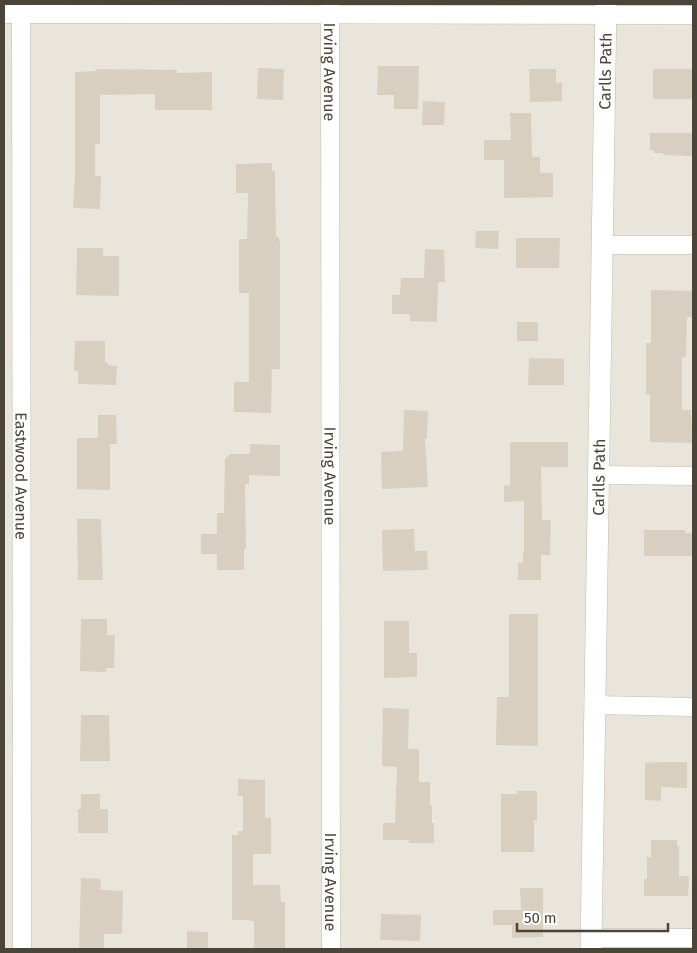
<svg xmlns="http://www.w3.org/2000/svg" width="697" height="953" font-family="'Fira Sans',sans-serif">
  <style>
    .residential { fill: #eae5da }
    .building { fill: #d8cfc1 }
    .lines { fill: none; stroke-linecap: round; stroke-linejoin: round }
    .minor-casing { stroke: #c2bbae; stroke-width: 19 }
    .tertiary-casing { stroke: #c2bbae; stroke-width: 22 }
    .minor { stroke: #fff; stroke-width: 18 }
    .tertiary { stroke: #fff; stroke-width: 21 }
    .labels { text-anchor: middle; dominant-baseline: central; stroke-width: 4; stroke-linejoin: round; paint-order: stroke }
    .street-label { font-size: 16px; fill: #4b4439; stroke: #fff }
  </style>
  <rect width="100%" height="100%" fill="#f6f3ec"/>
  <rect class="residential" x="4" y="4" width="689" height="945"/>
  <g class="building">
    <path d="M378 66H419L418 109H394V95H377Z"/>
    <path d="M258 68 284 69 283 100 257 99Z"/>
    <path d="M96 69 177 70V73L212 72V110H155V94L100 95V144H95V176H101L100 209 73 208 75 175V72L96 71Z"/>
    <path d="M529 69H556V83L562 82V101L530 102Z"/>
    <rect x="653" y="69" width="40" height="30"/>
    <path d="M423 101 445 102 444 125H422Z"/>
    <path d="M510 113H531L532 157H540V173H553V197L504 198V160H484V140H511Z"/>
    <path d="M650 133H693V156L663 155V153H654V150H650Z"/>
    <path d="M272 163V171H275L276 237H279L280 246V369H272L271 413 234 412V382H249V293H239V239H247L248 193H236V164Z"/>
    <path d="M476 231H499L498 249 475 248Z"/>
    <path d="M516 238H560L559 268H516Z"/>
    <path d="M77 248H103V256H119V296L76 295Z"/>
    <path d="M425 249 444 250 445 282H438L437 322 410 321V314H392V295H400L401 278H424Z"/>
    <path d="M651 290 693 291V317H687L686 357H682V410H691L692 443 650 442V394H646V343H651Z"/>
    <rect x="517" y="322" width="21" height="19"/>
    <path d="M75 341H105V363H108V365L117 366 116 385 78 384V371H74Z"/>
    <path d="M529 358 564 359V385H528Z"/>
    <path d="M404 410 428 411 427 439H425L428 487 382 489 381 452 403 451Z"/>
    <path d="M98 415H116L117 444H110V490L77 489V438H98Z"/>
    <path d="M510 442H568V467H541L542 520H551L550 555H541V580H518V563H523V553H524V501L504 502V486L510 485Z"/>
    <path d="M250 444 280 445V476L249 475V484H245L246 549H244V570H217V554H201V534H217V513H224L225 459 230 454H250Z"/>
    <path d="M77 519H101L103 580H78Z"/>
    <path d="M414 529 415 551H427L428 570 383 571 382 530Z"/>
    <path d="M644 530H685V533H693V556H644Z"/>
    <path d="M509 614H538V746L496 745 497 697H509Z"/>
    <path d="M81 619H107V635H115L114 668H106V672L80 671Z"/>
    <path d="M384 621H409V653H417V677L384 678Z"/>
    <path d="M383 708 409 709 408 749H419V782H430V806H432V823H434V843H409V840H383V823H395L397 767 382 766Z"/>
    <path d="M81 715H109L110 761H80Z"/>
    <path d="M661 762H687V788L661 787V801L645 800V763Z"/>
    <path d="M238 779 265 780V818H271V854H253V885H280L281 902H285V949H254V921H249V920H232V835H238V831H243V796H238Z"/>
    <path d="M517 791H537V820H534V852H501V794H517Z"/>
    <path d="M81 794H100V809H108V833H78V809H81Z"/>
    <path d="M651 840H677V846H679V876H689L688 896H644V879H647V857H651Z"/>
    <path d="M81 878 101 879 100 890 123 891 122 934H104V949H79Z"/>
    <path d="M520 888H543V937L512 938V925H493V910H521Z"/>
    <path d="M381 914 421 915 420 941 380 940Z"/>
    <path d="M187 931 208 932V949H187Z"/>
  </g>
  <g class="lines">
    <g class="minor-casing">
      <g id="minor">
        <path id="s1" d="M21 4 22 949"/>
        <path id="s2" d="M330 4 331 949"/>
        <path d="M4 14 693 15"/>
        <path d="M603 245H693"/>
        <path d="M599 475 693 476"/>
        <path d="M595 705 693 707"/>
        <path d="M591 938H693"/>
      </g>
    </g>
    <g class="tertiary-casing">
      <g id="tertiary">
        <path id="s3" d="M591 949 606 4"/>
      </g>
    </g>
    <use href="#minor" class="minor"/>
    <use href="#tertiary" class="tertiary"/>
  </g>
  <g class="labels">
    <g class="street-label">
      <text stroke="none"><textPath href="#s2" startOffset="68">Irving Avenue</textPath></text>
      <text stroke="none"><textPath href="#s3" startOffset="878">Carlls Path</textPath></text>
      <text stroke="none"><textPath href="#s1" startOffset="472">Eastwood Avenue</textPath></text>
      <text stroke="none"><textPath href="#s2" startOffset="472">Irving Avenue</textPath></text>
      <text stroke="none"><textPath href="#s3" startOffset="472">Carlls Path</textPath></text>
      <text stroke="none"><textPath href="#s2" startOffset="878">Irving Avenue</textPath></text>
    </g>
  </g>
  <rect width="697" height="953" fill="none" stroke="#4b4439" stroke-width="10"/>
  <path d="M517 923v8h151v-8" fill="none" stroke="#4b4439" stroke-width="2.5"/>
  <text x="524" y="923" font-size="15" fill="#4b4439" stroke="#ffffff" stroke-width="4" paint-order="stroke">50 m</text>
</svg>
